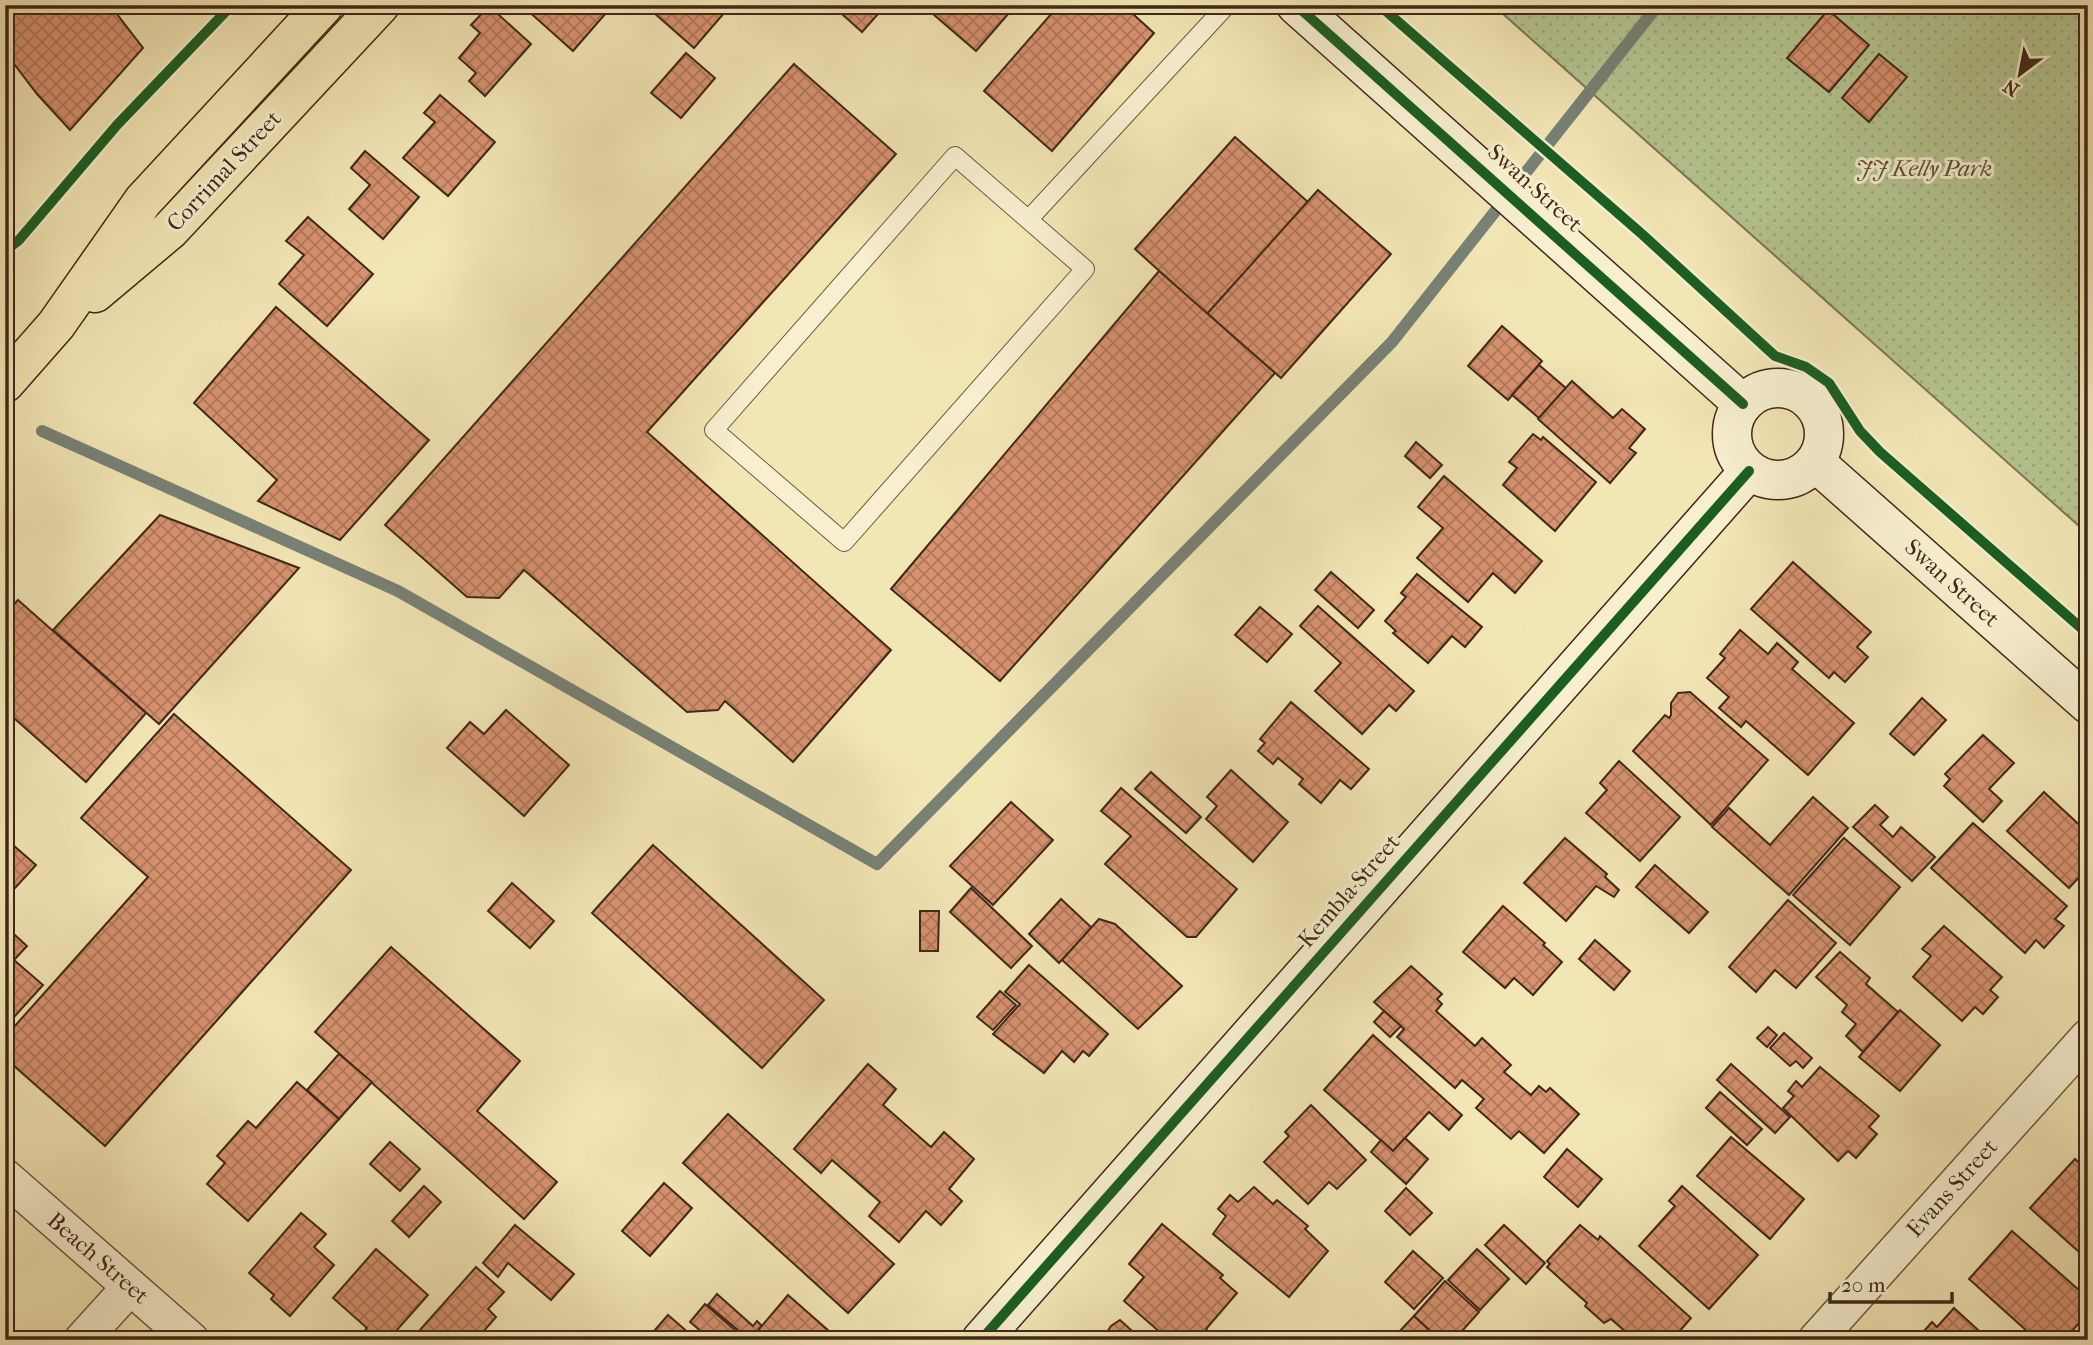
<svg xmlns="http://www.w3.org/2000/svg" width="2093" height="1345" font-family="'IM FELL French Canon',serif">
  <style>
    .park { fill: url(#park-dots); stroke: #7a7756; stroke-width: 2 }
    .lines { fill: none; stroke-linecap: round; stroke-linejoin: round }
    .stream { stroke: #778276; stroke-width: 12 }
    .building { fill: url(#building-cross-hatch); stroke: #3f2819; stroke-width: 2 }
    .lane-casing { stroke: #6c5840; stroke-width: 20 }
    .street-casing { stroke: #6c5840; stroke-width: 38 }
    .secondary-casing { stroke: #3f2819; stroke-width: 41 }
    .primary-casing { stroke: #3f2819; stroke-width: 41 }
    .lane { stroke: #f7efcf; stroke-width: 18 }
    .street { stroke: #f7efcf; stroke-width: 35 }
    .secondary { stroke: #f7efcf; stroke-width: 38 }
    .primary { stroke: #f3e6b5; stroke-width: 38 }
    .cycleway-casing { stroke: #f7efcf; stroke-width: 15 }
    .cycleway { stroke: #1b5e20; stroke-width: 10 }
    .labels { text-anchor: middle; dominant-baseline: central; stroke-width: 6; stroke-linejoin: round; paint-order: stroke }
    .park-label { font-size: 23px; font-style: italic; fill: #5c5037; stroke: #f7efcf }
    .street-label { font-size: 23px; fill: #3f2819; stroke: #f7efcf }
  </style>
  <defs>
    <pattern id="park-dots" width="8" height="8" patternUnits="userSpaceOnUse" patternTransform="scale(1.75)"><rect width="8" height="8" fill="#b5c692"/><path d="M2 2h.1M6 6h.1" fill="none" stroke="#9daa7d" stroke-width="1.8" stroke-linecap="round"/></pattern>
    <pattern id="building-cross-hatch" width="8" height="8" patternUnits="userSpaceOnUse" patternTransform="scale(1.75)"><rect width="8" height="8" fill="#d7926f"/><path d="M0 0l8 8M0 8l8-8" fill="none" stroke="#b0775a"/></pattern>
  </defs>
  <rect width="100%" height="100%" fill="#f3e6b5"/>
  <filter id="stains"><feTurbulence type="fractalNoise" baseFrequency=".00286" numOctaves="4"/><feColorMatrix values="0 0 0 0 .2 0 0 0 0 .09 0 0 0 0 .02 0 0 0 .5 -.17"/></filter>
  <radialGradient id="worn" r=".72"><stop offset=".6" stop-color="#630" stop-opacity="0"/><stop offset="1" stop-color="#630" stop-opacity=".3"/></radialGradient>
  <path class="park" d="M1493 5H2088V534Z"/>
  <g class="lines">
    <path class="stream" d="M42 431 398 591 877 864 1392 342 1658 5"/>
  </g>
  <g class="building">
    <path d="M5 5H110L143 48 70 130 37 94 5 52Z"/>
    <path d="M531 5H613L573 51 527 10Z"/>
    <path d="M645 5H731L694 48Z"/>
    <path d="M832 5H886L862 32Z"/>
    <path d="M928 5H1016L976 51 926 8Z"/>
    <path d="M1059 5H1123L1154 33 1052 151 984 91Z"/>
    <path d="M489 6 531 44 485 96 469 81 476 73 459 58 480 33 471 25Z"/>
    <path d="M1828 10 1869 45 1829 92 1787 58Z"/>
    <path d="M686 53 715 78 681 118 651 93Z"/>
    <path d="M1879 54 1907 77 1869 122 1842 98Z"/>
    <path d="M794 64 896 154 647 432 891 650 793 762 725 701 718 710 687 712 524 570 499 598 467 597 385 525Z"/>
    <path d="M440 95 495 142 448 196 403 158 435 122 424 113Z"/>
    <path d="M1235 137 1308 202 1207 314 1135 249Z"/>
    <path d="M365 151 419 197 383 239 349 209 370 185 351 168Z"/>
    <path d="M1318 190 1391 254 1281 378 1207 314Z"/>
    <path d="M308 217 373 274 327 326 279 284 304 255 286 241Z"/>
    <path d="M1159 271 1275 373 1000 681 891 589Z"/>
    <path d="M276 307 429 440 340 540 258 501 277 480 194 403Z"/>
    <path d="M1502 326 1542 361 1508 400 1468 366Z"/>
    <path d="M1539 365 1566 388 1539 418 1512 395Z"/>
    <path d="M1572 381 1613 418 1622 409 1645 429 1629 448 1636 453 1610 483 1538 419Z"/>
    <path d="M1533 434 1541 440 1543 437 1596 482 1555 531 1503 485 1517 468 1509 462Z"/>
    <path d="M1416 442 1442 465 1430 478 1405 456Z"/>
    <path d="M1444 476 1542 561 1515 593 1493 573 1468 602 1417 558 1443 528 1418 507Z"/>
    <path d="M160 515 299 568 159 724 53 630Z"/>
    <path d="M1793 562 1871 632 1857 647 1868 657 1845 682 1834 672 1829 678 1751 609Z"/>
    <path d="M1331 572 1374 610 1358 628 1315 590Z"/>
    <path d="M1417 574 1482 627 1465 647 1452 636 1428 663 1393 633 1396 631 1385 621 1406 597 1401 593Z"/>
    <path d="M18 600 146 713 86 782 5 710V614Z"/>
    <path d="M1318 606 1414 691 1396 711 1389 705 1362 734 1315 691 1341 663 1300 626Z"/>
    <path d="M1260 607 1292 634 1267 662 1235 635Z"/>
    <path d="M1740 630 1768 654 1777 643 1798 662 1792 669 1854 723 1808 775 1746 721 1741 727 1719 708 1729 697 1707 678 1725 658 1720 654Z"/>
    <path d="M1690 692 1768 760 1711 825 1633 751 1665 715 1669 718 1671 715V703L1678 693Z"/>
    <path d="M1922 698 1946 720 1914 755 1890 734Z"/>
    <path d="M1291 702 1369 769 1351 789 1340 780 1321 803 1299 784 1303 779 1278 758 1273 764 1258 751 1265 743 1260 739Z"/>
    <path d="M506 710 569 765 524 816 447 748 470 722 484 734Z"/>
    <path d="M174 714 351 870 105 1146 5 1058V1037L148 877 81 818Z"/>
    <path d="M1983 735 2014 763 1989 789 2002 801 1983 822 1944 786 1950 779 1945 774Z"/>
    <path d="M1619 761 1680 817 1640 861 1586 813 1607 790 1600 783Z"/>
    <path d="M1231 770 1288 822 1253 862 1206 819 1217 806 1207 797Z"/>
    <path d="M1151 772 1201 817 1186 833 1135 789Z"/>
    <path d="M1121 788 1237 889 1196 937H1187L1105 864 1131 836 1101 811Z"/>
    <path d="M2044 792 2088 833V874L2085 871 2069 888 2007 831Z"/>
    <path d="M1813 797 1848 828 1789 895 1712 827 1729 808 1770 845Z"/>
    <path d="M1011 802 1053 840 993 905 950 866Z"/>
    <path d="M1875 805 1888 817 1880 825 1893 837 1901 827 1935 857 1912 881 1853 827Z"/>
    <path d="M1973 823 2067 906 2055 919 2064 926 2044 948 2036 940 2025 953 1931 868Z"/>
    <path d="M5 838 36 865 5 899Z"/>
    <path d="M1565 838 1607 874 1605 877 1619 890 1614 897 1596 886 1566 921 1524 883Z"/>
    <path d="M1844 838 1900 887 1850 945 1793 895Z"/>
    <path d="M653 845 824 1000 762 1068 592 913Z"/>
    <path d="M1655 865 1708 912 1689 933 1636 887Z"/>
    <path d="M512 883 554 921 530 948 488 911Z"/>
    <path d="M971 888 1032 946 1011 968 950 912Z"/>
    <path d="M1061 899 1092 928 1059 963 1029 934Z"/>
    <path d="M1788 900 1836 943 1796 988 1775 970 1756 992 1729 967Z"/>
    <path d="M1503 906 1545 943 1543 945 1562 962 1533 995 1514 978 1505 988 1463 952Z"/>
    <path d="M920 911H939L938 951H920Z"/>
    <path d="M1099 919 1115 924 1182 986 1138 1029 1062 960Z"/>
    <path d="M5 926 27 946 14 960 43 985 5 1027Z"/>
    <path d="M1944 926 2002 977 1990 990 1998 997 1983 1014 1975 1007 1962 1021 1913 977 1931 956 1922 949Z"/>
    <path d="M1595 940 1630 971 1614 990 1579 959Z"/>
    <path d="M391 947 520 1061 477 1111 557 1182 524 1219 315 1032Z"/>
    <path d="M1840 952 1870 978 1866 984 1898 1012 1863 1052 1846 1036 1856 1024 1842 1012 1847 1005 1816 977Z"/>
    <path d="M1029 965 1108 1034 1089 1056 1083 1051 1074 1062 1062 1051 1044 1073 993 1034 1020 1004 1005 992Z"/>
    <path d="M1411 966 1442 994 1437 999 1442 1004 1436 1011 1475 1046 1482 1038 1511 1065 1504 1072 1531 1095 1539 1086 1546 1092 1550 1088 1579 1114 1544 1153 1519 1131 1511 1139 1476 1108 1484 1099 1462 1080 1455 1088 1397 1037 1404 1029 1374 1002Z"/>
    <path d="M1000 991 1016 1005 993 1030 977 1017Z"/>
    <path d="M1900 1010 1940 1045 1900 1091 1859 1057Z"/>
    <path d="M1384 1011 1401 1026 1390 1037 1374 1022Z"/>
    <path d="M1768 1027 1777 1035 1767 1047 1757 1038Z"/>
    <path d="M1784 1033 1812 1058 1803 1068 1796 1061 1790 1066 1770 1048Z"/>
    <path d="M1373 1035 1462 1115 1449 1130 1429 1112 1393 1151 1324 1090Z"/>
    <path d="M339 1054 372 1082 339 1119 307 1090Z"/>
    <path d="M868 1064 896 1089 883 1105 931 1147 944 1132 974 1159 949 1189 962 1201 941 1225 926 1211 899 1242 869 1216 880 1202 832 1160 821 1173 794 1149Z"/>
    <path d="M1731 1064 1790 1117 1775 1133 1717 1080Z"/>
    <path d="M1820 1067 1879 1116 1869 1127 1877 1134 1856 1158 1848 1151 1838 1161 1783 1108 1794 1096 1788 1091 1796 1081 1802 1087Z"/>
    <path d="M297 1082 339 1119 248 1221 207 1184 225 1163 217 1156 248 1121 256 1128Z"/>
    <path d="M1720 1092 1762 1129 1747 1145 1706 1108Z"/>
    <path d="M1311 1105 1366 1160 1337 1189 1329 1182 1308 1204 1264 1162 1289 1136 1285 1132Z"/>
    <path d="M728 1114 894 1264 848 1313 683 1163Z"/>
    <path d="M1731 1137 1804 1199 1770 1239 1697 1176Z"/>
    <path d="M1405 1138 1428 1159 1406 1184 1371 1152 1381 1140 1393 1151Z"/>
    <path d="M390 1142 420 1169 400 1191 370 1164Z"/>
    <path d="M1567 1149 1602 1179 1578 1207 1544 1177Z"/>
    <path d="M2075 1159 2088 1171V1260L2030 1208Z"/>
    <path d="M664 1183 692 1208 650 1256 622 1231Z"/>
    <path d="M424 1186 441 1202 409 1237 392 1221Z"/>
    <path d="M1682 1186 1758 1255 1709 1309 1639 1246 1675 1206 1669 1201Z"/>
    <path d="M1254 1187 1273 1204 1277 1200 1308 1226 1305 1229 1328 1251 1289 1297 1213 1234 1226 1216 1218 1209 1230 1195 1238 1202Z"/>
    <path d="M1406 1188 1432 1213 1410 1235 1385 1211Z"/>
    <path d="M301 1213 326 1234 314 1247 334 1265 290 1316 271 1299 274 1295 249 1273Z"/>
    <path d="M1162 1224 1223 1275 1220 1278 1237 1293 1206 1329 1209 1332 1203 1340H1169L1124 1301 1144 1277 1129 1264Z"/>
    <path d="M515 1225 574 1274 551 1300 508 1263 498 1277 483 1263Z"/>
    <path d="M1504 1225 1545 1263 1526 1284 1485 1245Z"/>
    <path d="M1580 1225 1598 1240 1600 1236 1691 1318 1672 1340H1635L1611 1319 1604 1323 1585 1306 1587 1303 1547 1267 1550 1264 1547 1261Z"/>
    <path d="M2012 1231 2088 1298V1313L2064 1340H2037L1969 1279Z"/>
    <path d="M376 1249 428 1295 388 1340H357L367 1328 333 1298Z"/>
    <path d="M1477 1249 1509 1279 1480 1310 1448 1280Z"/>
    <path d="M1413 1251 1443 1278 1414 1309 1385 1282Z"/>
    <path d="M476 1267 504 1292 488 1309 496 1317 476 1340H411Z"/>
    <path d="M1445 1281 1479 1312 1454 1340H1440L1414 1316Z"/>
    <path d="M717 1294 753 1326 757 1321 762 1326 750 1340 708 1305Z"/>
    <path d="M788 1295 830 1332 824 1340H750Z"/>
    <path d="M705 1304 735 1330 726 1340H711L690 1322Z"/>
    <path d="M1954 1308 1989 1340H1916L1932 1322 1937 1327Z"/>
    <path d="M668 1315 690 1334 685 1340H667L655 1330Z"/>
    <path d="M1414 1316 1440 1340H1407L1398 1333Z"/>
    <path d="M1120 1320 1142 1340H1102L1111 1326Z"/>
  </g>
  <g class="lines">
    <g class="lane-casing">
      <g id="lane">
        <path d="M955 156 1085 269 844 542 714 430Z"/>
        <path d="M1029 219 1227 5"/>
      </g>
    </g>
    <g class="street-casing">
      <g id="street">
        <path d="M5 1177 191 1340"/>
        <path d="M82 1340 130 1287"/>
        <path d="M1816 1340 2088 1037"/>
      </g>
    </g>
    <g class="secondary-casing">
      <g id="secondary">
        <path d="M1296 5 1743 404"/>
        <circle cx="1778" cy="434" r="46"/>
        <path d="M1815 462 2088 704"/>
        <path d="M981 1340 1749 471"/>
      </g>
    </g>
    <g class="primary-casing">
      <g id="primary">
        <path d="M95 293 170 230 380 5"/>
        <path d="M5 383 56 325 143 201 324 5"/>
      </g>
    </g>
    <use href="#lane" class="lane"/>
    <use href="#street" class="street"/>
    <use href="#secondary" class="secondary"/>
    <use href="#primary" class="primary"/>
    <g class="cycleway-casing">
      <g id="cycleway">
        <path d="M1296 5 1743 404"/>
        <path d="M1379 5 1643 235 1775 356 1806 367 1829 383 1860 431 1880 452 2088 634"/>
        <path d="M5 251 19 240 117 125 232 5"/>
        <path d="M981 1340 1749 471"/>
      </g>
    </g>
    <use href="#cycleway" class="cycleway"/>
  </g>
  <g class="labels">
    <g class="park-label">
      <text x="1924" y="168">JJ Kelly Park</text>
    </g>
    <g class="street-label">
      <text transform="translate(224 171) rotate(-47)">Corrimal Street</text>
      <text transform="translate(1535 188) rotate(42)">Swan Street</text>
      <text transform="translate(1952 583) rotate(42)">Swan Street</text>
      <text transform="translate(1349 891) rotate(-49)">Kembla Street</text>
      <text transform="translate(1952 1188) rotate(-48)">Evans Street</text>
      <text transform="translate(98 1258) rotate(41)">Beach Street</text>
    </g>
  </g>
  <rect width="2093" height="1345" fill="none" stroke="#f3e6b5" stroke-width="28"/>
  <rect x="7" y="7" width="2079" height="1331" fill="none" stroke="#3f2819" stroke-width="3.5"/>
  <rect x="14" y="14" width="2065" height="1317" fill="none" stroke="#3f2819" stroke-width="2"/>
  <g transform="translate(2020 74) rotate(212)" stroke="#f7efcf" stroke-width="5" paint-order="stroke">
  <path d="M0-5L12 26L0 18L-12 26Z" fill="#3f2819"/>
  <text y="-10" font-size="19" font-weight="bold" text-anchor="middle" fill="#3f2819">N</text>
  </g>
  <path d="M1830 1292v10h122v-10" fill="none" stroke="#3f2819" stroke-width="3.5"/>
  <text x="1841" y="1292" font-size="21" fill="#3f2819" stroke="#f7efcf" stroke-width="5" paint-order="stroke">20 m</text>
  <rect width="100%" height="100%" filter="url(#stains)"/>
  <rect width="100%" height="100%" fill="url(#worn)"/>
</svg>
